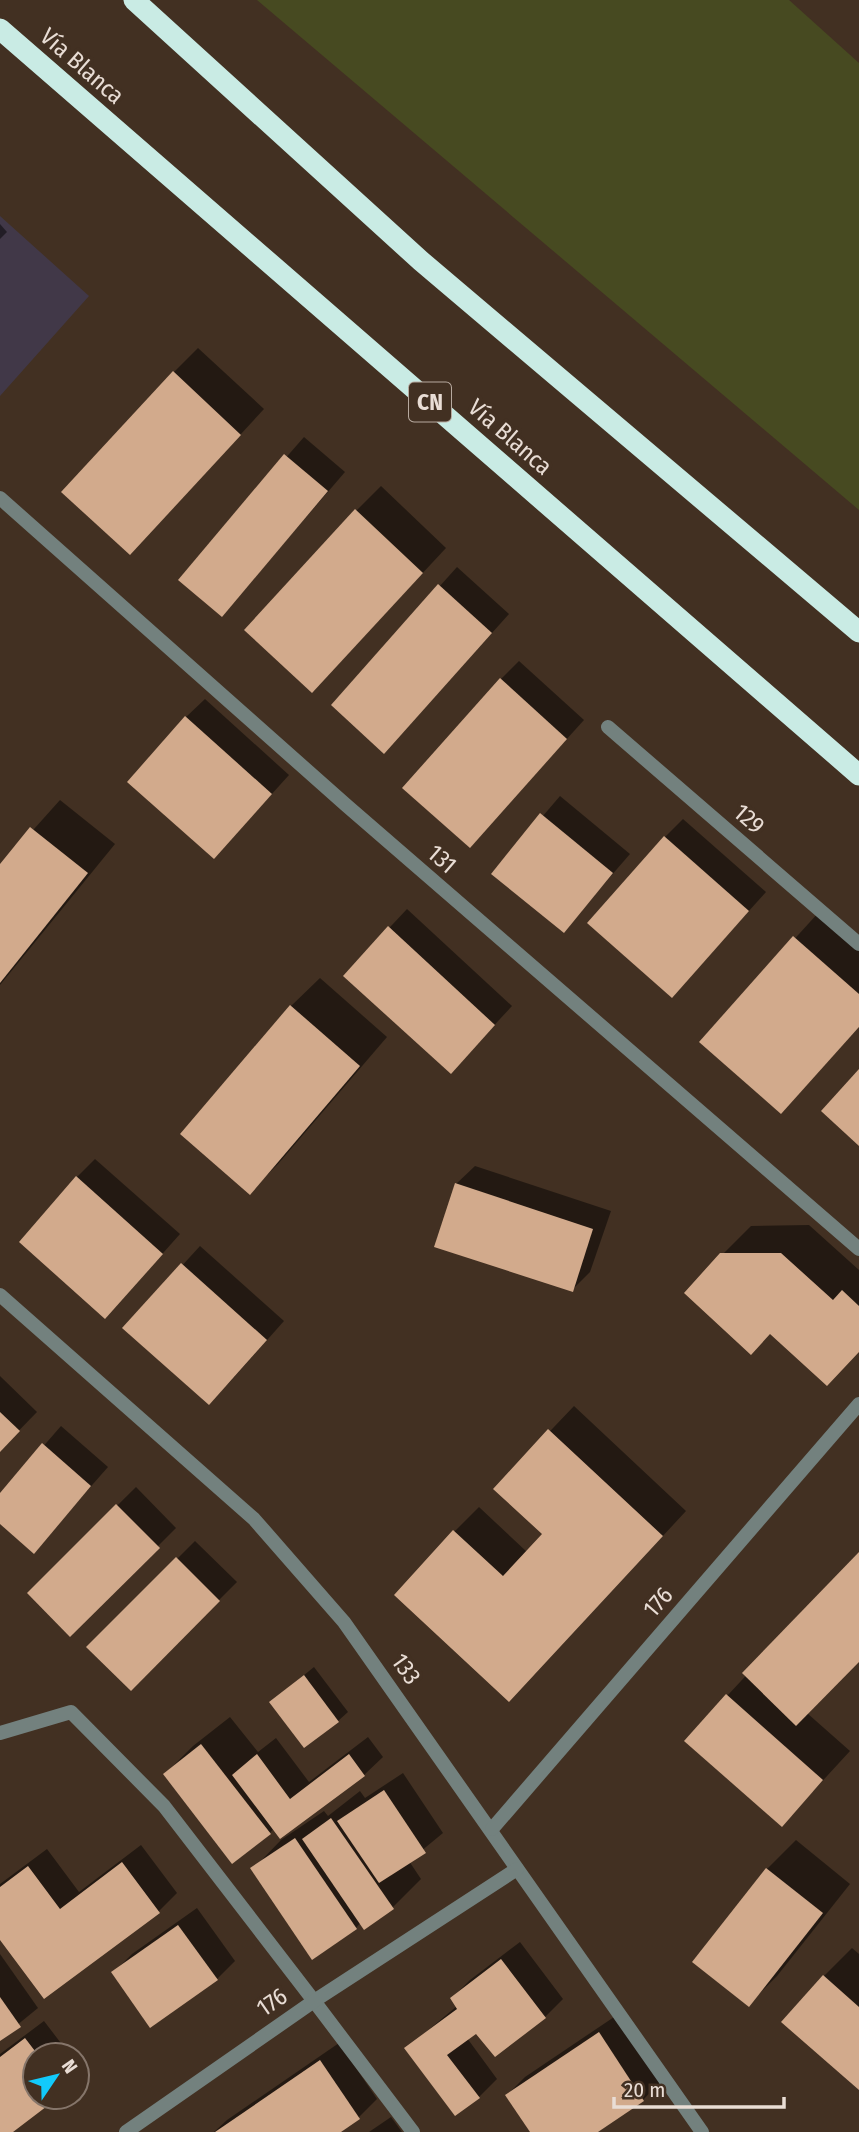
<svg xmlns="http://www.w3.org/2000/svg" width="859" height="2132" font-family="'Fira Sans Condensed',sans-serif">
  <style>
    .industrial { fill: #413848 }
    .grass { fill: #474a21 }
    .shadow { fill: #0007 }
    .building { fill: #d2aa8c }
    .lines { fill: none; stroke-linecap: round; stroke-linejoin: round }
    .lane { stroke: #73817e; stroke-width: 14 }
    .street { stroke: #73817e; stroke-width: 14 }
    .highway { stroke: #c9ebe4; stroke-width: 21 }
    .labels { text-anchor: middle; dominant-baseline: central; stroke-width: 7; stroke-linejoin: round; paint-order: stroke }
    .shield { fill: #423022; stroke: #b7a99f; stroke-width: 2 }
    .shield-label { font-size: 23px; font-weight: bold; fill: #e9ddd5 }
    .street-label { font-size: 24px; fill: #e9ddd5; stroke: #423022 }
  </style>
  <rect width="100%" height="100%" fill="#423022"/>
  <path class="industrial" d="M0 216 89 296 0 396Z"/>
  <path class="grass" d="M257 0H789L859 63V510Z"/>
  <g class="shadow">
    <path d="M0 224 7 232 0 239Z"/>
    <path d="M198 348 264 409 154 528 174 372Z"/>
    <path d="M304 437 345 472 222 615 180 579Z"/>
    <path d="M381 486 446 548 336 666 356 511Z"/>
    <path d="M457 567 509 614 402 733 333 705Z"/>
    <path d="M519 661 584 720 470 846 501 679Z"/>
    <path d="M205 699 289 775 232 838 186 717Z"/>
    <path d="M560 796 630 854 564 930 494 873Z"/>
    <path d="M60 800 115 844 0 985V867Z"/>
    <path d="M683 819 766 892 672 996 665 837Z"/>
    <path d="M407 909 512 1006 451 1072 345 975Z"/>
    <path d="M819 912 859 948V1027L781 1112 702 1041Z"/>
    <path d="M320 978 387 1037 278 1164 250 1192 183 1134 291 1006Z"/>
    <path d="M95 1159 180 1234 123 1298 77 1177Z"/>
    <path d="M475 1166 611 1211 590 1272 572 1290 456 1184Z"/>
    <path d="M809 1225 859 1270V1352L722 1255 751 1226Z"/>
    <path d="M200 1246 284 1321 228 1384 125 1328Z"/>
    <path d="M0 1376 37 1412 0 1450Z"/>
    <path d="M574 1406 686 1511 534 1675 454 1532 479 1507 527 1552 544 1534 495 1489Z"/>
    <path d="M61 1426 108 1467 34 1551 0 1521V1496Z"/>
    <path d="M136 1487 176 1528 70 1634 29 1593Z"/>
    <path d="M195 1541 237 1582 131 1688 89 1647Z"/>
    <path d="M859 1554V1660L807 1713 850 1751 782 1825 727 1696Z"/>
    <path d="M314 1667 348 1712 338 1721 271 1702Z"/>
    <path d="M230 1717 258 1752 276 1738 309 1782 368 1737 383 1757 364 1775 281 1837 274 1828 270 1833 165 1774 193 1746Z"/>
    <path d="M403 1773 443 1833 409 1861 421 1879 393 1907 365 1927 361 1922 356 1928 253 1869 281 1840 324 1811 328 1816 360 1791 365 1798Z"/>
    <path d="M796 1840 850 1884 777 1976 749 2004 695 1961 767 1869Z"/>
    <path d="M141 1845 177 1893 159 1911 45 1997 0 1937V1884L47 1849 79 1892Z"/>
    <path d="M197 1908 235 1961 217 1979 114 1972 132 1954Z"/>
    <path d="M520 1942 563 1999 545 2017 495 2055 476 2031 467 2038 497 2079 479 2097 407 2048 457 2006 452 1998 470 1980Z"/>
    <path d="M852 1948 859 1954V2088L824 1976Z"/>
    <path d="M0 1954 38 2008 0 2039Z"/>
    <path d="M617 2015 661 2081 643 2100 595 2132H532L507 2095 525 2077Z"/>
    <path d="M44 2021 70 2055H35V2097H56L10 2132H0V2054Z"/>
    <path d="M339 2043 377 2099 359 2117 338 2132H214L227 2120Z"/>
    <path d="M77 2065 83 2072 77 2078Z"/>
    <path d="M391 2117 402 2132H369Z"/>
  </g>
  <g class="building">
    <path d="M173 371 241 435 130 555 61 492Z"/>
    <path d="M284 454 328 491 222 617 178 580Z"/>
    <path d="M355 509 423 573 312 693 244 630Z"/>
    <path d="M438 584 492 633 384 754 331 705Z"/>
    <path d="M500 678 567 739 470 848 402 788Z"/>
    <path d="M185 716 272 794 214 859 127 782Z"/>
    <path d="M540 813 613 873 564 933 491 874Z"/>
    <path d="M30 827 88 873 0 983V864Z"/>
    <path d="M664 836 749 911 672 998 587 923Z"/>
    <path d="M388 926 495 1025 451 1074 343 976Z"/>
    <path d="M793 936 859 994V1027L781 1114 699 1042Z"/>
    <path d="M290 1005 360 1066 250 1195 180 1134Z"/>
    <path d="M859 1069V1146L821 1111Z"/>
    <path d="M76 1176 163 1254 105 1319 19 1242Z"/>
    <path d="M455 1183 593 1229 573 1292 434 1247Z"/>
    <path d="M720 1253H781L833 1300 842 1290 859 1306V1352L827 1386 770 1334 751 1355 684 1293Z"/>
    <path d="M181 1263 267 1340 209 1405 122 1328Z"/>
    <path d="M0 1412 20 1431 0 1452Z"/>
    <path d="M548 1429 663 1536 509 1702 394 1595 453 1530 503 1576 542 1534 493 1489Z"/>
    <path d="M42 1443 91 1486 34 1554 0 1524V1493Z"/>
    <path d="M116 1504 160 1548 70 1637 27 1593Z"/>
    <path d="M859 1552V1662L796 1726 742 1673Z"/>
    <path d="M176 1557 220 1601 131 1691 86 1647Z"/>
    <path d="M304 1675 339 1722 304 1748 269 1702Z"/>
    <path d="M726 1694 823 1780 782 1827 684 1741Z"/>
    <path d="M201 1744 271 1834 232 1864 163 1774Z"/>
    <path d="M257 1754 290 1799 349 1754 365 1776 280 1839 232 1775Z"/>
    <path d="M384 1790 426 1853 379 1883 337 1821Z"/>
    <path d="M331 1818 394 1909 364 1930 302 1839Z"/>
    <path d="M295 1838 357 1929 312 1960 250 1868Z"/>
    <path d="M122 1862 160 1913 44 1999 0 1940V1887L28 1866 60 1909Z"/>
    <path d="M766 1868 823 1913 749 2007 692 1962Z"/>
    <path d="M178 1925 218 1980 150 2028 111 1972Z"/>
    <path d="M501 1959 546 2018 495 2057 476 2034 447 2055 480 2098 455 2116 404 2048 457 2009 450 1998Z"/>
    <path d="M823 1975 859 2007V2090L781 2022Z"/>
    <path d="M0 1997 21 2027 0 2041Z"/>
    <path d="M599 2032 644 2101 598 2132H530L505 2095Z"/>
    <path d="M25 2038 38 2055H35V2097H59L13 2132H0V2057Z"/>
    <path d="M320 2060 360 2119 341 2132H215Z"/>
  </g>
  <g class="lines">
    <g class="lane">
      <path d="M608 727 859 944"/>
      <path d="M314 2001 413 2132"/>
    </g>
    <g class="street">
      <path d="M0 498 346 805 859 1249"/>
      <path d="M0 1295 254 1519 344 1622 702 2132"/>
      <path d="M0 1733 71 1712 164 1806 314 2001"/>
      <path d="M492 1829 859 1404"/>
      <path d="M126 2132 314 2001 517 1869"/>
    </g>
    <g class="highway">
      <path d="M134 0 421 261 859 632"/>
      <path d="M0 29 859 775"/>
    </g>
  </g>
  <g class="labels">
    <rect class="shield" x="409" y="382.5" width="42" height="39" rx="5"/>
    <g class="shield-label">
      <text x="430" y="402">CN</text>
    </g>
    <g class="street-label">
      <text transform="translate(82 66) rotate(41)">Vía Blanca</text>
      <text transform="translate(510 437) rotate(41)">Vía Blanca</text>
      <text transform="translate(749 819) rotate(41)">129</text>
      <text transform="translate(442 859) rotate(41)">131</text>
      <text transform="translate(658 1602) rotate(-49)">176</text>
      <text transform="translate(406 1669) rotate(55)">133</text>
      <text transform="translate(272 2002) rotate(-35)">176</text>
    </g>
  </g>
  <g transform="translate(56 2076) rotate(55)"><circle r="33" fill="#423022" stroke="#85756a" stroke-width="2"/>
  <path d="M0-5L12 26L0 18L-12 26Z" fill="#12cafb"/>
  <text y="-10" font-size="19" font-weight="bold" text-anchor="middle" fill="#e9ddd5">N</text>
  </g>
  <path d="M614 2097v10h170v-10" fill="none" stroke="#e9ddd5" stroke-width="3.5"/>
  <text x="624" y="2097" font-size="21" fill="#e9ddd5" stroke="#423022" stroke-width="5" paint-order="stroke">20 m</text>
</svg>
